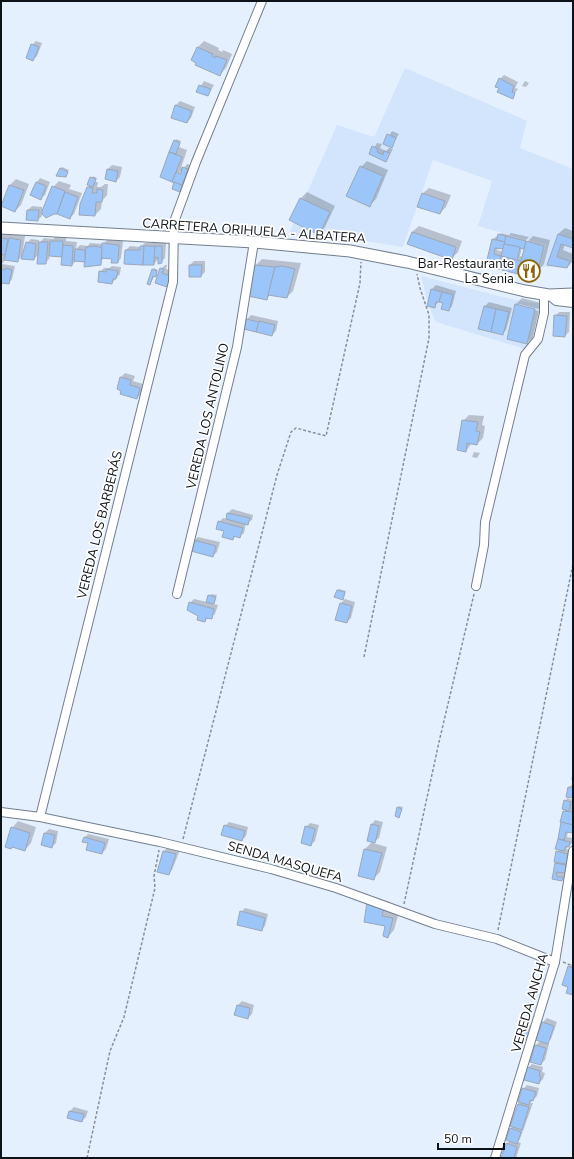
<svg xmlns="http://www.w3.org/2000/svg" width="574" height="1159" font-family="'Nunito Sans',sans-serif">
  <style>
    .built { fill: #d2e5fd }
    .shadow { fill: #0003; fill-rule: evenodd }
    .building { fill: #9cc5fa; stroke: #9ba7b8 }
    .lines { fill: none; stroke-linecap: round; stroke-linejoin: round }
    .street-casing { stroke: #727e8e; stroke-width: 10 }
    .secondary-casing { stroke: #727e8e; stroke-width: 13 }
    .path { stroke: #868e99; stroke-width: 1.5; stroke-dasharray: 3 2; stroke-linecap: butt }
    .street { stroke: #fff; stroke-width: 8 }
    .secondary { stroke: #fff; stroke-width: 11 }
    .labels { text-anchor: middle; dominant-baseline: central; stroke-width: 3.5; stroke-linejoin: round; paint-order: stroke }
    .street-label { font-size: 13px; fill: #0d1218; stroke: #fff }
    .poi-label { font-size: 13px; fill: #0d1218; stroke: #fff; text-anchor: end }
  </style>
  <rect width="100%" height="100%" fill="#e5f0ff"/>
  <g class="built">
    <path d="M405 68 527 121 520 148 573 169V258L570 266 540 267 546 245 478 226 492 181 433 160 403 247 352 239 288 236 337 125 374 137Z"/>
    <path d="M421 276 511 299 540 304 531 344 525 349 436 322 428 304Z"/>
  </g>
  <g class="shadow">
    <path d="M36 41 42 43 37 56 33 60 32 45Z"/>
    <path d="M204 41 219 48 218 50 222 52 223 50 232 54 226 68 220 74 198 47Z"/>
    <path d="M504 75 518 82 515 88 518 89 512 97 500 88V79Z"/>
    <path d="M204 81 214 85 208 95 198 91Z"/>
    <path d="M525 81 529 83 526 87 522 86Z"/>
    <path d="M180 101 195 107 191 118 187 122 172 117 176 105Z"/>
    <path d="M392 131 399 134 391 147 384 143Z"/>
    <path d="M176 139 181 141 179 147 187 150 181 168 183 169 187 164 192 165 180 191 175 182 161 176ZM179 172 186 174V176L179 174Z"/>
    <path d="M377 143 382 144 380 148 386 151 389 148 393 149 386 161 370 154Z"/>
    <path d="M367 161 388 170 376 199 369 206 361 167Z"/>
    <path d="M112 165 122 167 120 177 116 181 106 179 108 169Z"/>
    <path d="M62 167 69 170 65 176 60 169Z"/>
    <path d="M93 176 97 178 95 182H98L97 187H101L105 184H108L107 195 102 201 101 209 95 215 88 188Z"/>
    <path d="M40 178 50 182 45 195 41 198 37 182Z"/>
    <path d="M16 179 29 184 21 205 15 211 10 185Z"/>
    <path d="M59 181 71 185 69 189 82 193 74 214 70 218 57 213 53 187Z"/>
    <path d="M429 188 451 195 446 207 440 213 422 194Z"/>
    <path d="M307 192 335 206 325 227 319 233 301 198Z"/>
    <path d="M32 206 42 207V216L38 220 28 210Z"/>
    <path d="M419 226 462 241 458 252 452 258 408 244 412 232Z"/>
    <path d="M565 228 573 231V247L565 244 563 250 573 254V261L567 267 548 264 558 234Z"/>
    <path d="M1 232 25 236 22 256 17 261 6 259 2 264 15 266 12 279 9 283 1 282Z"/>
    <path d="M501 233 509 235 511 233 529 237 524 242H527L533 236 550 240 544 264 533 277 520 270 518 273 487 263 493 239ZM526 245 523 257 520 256 522 247ZM498 247 504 249 503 252 497 250Z"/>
    <path d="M55 237 66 238V241L77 242 76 249 80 245 88 246 90 243 103 244 107 240 123 241 121 258 118 262 113 258 104 257 100 264 76 261 72 265 63 256 50 255 49 259 45 263 39 254 34 259 27 243 31 239 39 240V243L44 238 53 239Z"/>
    <path d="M145 243H166L165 258 161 262 159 258 154 264 126 250 130 246 140 247Z"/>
    <path d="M262 259 301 263 293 291 287 297 271 294 266 299 250 295 256 265Z"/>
    <path d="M194 261H205V272L201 276H190V265Z"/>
    <path d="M165 265H167L166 269 174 272 171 282 167 286 157 282 161 269Z"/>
    <path d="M112 266 121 267 120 274 112 283 100 272 104 268H109Z"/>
    <path d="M154 268 158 270 150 284 152 270Z"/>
    <path d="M436 285 456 291 452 306 448 310 444 302 439 301 434 307 432 289Z"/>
    <path d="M522 298 541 303 539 309 519 304V306L539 311 533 337 527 343 516 304Z"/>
    <path d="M489 302 512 308 506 330 502 334 479 328 485 306Z"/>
    <path d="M559 312H570L569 332 565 336 555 316Z"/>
    <path d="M251 315 278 321 276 331 272 335 247 319Z"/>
    <path d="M125 373 135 376 133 381 143 384 141 394 137 398 118 389 121 377Z"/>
    <path d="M469 415 484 416 482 425 485 426 483 438 477 444 472 443 466 451 463 421Z"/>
    <path d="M474 452 480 453 477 458 472 457Z"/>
    <path d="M232 509 253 515 252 520 246 523 244 533 240 536H236L233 539 219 522 223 518 227 519 228 513Z"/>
    <path d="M198 537 220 542 217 552 213 556 194 541Z"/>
    <path d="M339 589 346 591 342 599 337 591Z"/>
    <path d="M211 594 217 595 213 604 218 605 215 614 204 621 190 603 194 599 207 602Z"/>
    <path d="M345 599 355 602 351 618 347 622 341 603Z"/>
    <path d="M573 770V780H571Z"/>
    <path d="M573 784V797L569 787Z"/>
    <path d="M567 798 573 800V832L568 831 567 837 573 838V842L566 849 571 850 569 859 567 861 570 862 568 868 563 873 566 874V876L562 880 553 878 555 864 558 861 557 852 560 849H557L565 809H563Z"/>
    <path d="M399 806 403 807 399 817 398 808Z"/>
    <path d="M375 820 383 822 379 838 373 843 387 847 380 872 373 879 359 875 365 849 373 841 369 840 372 824Z"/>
    <path d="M18 821 36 827 31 843 25 850 12 828Z"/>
    <path d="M229 822 248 827 246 836 242 840 225 826Z"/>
    <path d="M310 823 319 825 315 841 311 845 306 827Z"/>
    <path d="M49 829 58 831 56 843 52 847 45 833Z"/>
    <path d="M88 834 109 839 106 849 102 853 84 838Z"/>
    <path d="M168 847 180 850 172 870 168 874 164 851Z"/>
    <path d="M374 897 390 902 387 910 399 912 394 930 388 937 387 926 368 903Z"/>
    <path d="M245 908 268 914 265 926 261 930 241 912Z"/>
    <path d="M573 963V994L569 987V967Z"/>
    <path d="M242 1001 254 1005 252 1014 248 1018 238 1005Z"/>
    <path d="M547 1018 557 1022 551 1039 547 1043 549 1044 545 1060 541 1064 536 1045 540 1041 543 1022Z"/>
    <path d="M524 1023 534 1026 527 1039 520 1027Z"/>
    <path d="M532 1064 543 1067 542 1072 545 1073 543 1079 539 1083 528 1068Z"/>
    <path d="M527 1085 539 1088 537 1096 530 1103H533L520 1139 518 1142 521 1143 516 1158H502L506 1144 510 1141 511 1128 513 1126 518 1104 521 1101 523 1089Z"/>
    <path d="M74 1107 88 1111 86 1117 82 1121 70 1111Z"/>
  </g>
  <g class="building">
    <path d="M31 44 39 47 33 61 26 58Z"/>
    <path d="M197 47 213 54 212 56 215 58 216 56 227 60 220 76 195 65 196 63 191 60Z"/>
    <path d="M499 78 514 86 512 92 515 93 513 99 497 92 499 88 495 87Z"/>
    <path d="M199 85 211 89 208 96 196 92Z"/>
    <path d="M175 105 192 111 187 123 171 118Z"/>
    <path d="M387 134 396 138 392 148 383 144Z"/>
    <path d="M174 140 180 143 176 154 169 152Z"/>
    <path d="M372 146 378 149 377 152 383 155 384 151 390 153 386 162 369 154Z"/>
    <path d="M169 152 182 157 172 182 160 177Z"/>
    <path d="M360 166 383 176 370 207 346 196Z"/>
    <path d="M182 167 188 169 182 185 172 182 176 172 181 174Z"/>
    <path d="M60 168 68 172 66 177 56 176Z"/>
    <path d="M107 169 118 171 116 182 105 179Z"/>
    <path d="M90 177 96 179 93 187 87 185Z"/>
    <path d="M36 182 46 186 41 200 30 195Z"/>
    <path d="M174 182 182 185 180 192 172 189Z"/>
    <path d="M9 185 24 190 15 212 1 206Z"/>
    <path d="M52 186 65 191 57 214H54L46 218 42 214V211Z"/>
    <path d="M87 187 93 188 92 193H97V189L103 190 102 202H96L95 216 79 215 80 204Z"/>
    <path d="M65 192 78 197 70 219 57 214Z"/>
    <path d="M422 193 445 201 440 214 417 207Z"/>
    <path d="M300 198 330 212 319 235 289 220Z"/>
    <path d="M27 210H39L38 221 26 220Z"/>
    <path d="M412 232 456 247 452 260 407 244Z"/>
    <path d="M498 234 506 236 505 242 497 240Z"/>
    <path d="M558 234 573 239V248L561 244 557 257 570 261 567 268 547 265Z"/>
    <path d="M506 236 526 241 524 249 504 244Z"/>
    <path d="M1 238 8 239 5 255 1 254Z"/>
    <path d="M9 238 21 240 18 262 4 260Z"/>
    <path d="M492 239 505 242 503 249 495 248 494 254 501 256 498 267 486 264Z"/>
    <path d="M50 241H63L62 257 49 256Z"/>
    <path d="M526 241 544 246 538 271 536 270 534 278 518 274Z"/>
    <path d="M26 242 36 244 34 260 21 259Z"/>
    <path d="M39 242H48L46 264H37Z"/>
    <path d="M102 243 119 245 118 263H111L112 259 101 258Z"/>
    <path d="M504 244 520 247 517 260 501 256Z"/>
    <path d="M63 245 73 246 72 266 61 265Z"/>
    <path d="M96 246 102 248 101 265 84 267 86 247Z"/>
    <path d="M140 246H144L143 265 124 264 125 250H140Z"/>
    <path d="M144 246H155L154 265H143Z"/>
    <path d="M155 246H162V263L158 264V257L154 258Z"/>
    <path d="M75 249 85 250V262L74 261Z"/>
    <path d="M501 256 521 261 518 274 498 269Z"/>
    <path d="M189 265H202L201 277H189Z"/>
    <path d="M255 265 275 267 267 300 248 296Z"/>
    <path d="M282 266 295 269 287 298 268 295 275 267Z"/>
    <path d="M6 268 12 270 9 284 1 283V269L5 270Z"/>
    <path d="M160 268 164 269 162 273 171 276 167 287 155 283Z"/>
    <path d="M107 269 118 271 116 279H113L112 284 98 282 99 271 106 272Z"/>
    <path d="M152 269 157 271 156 277 153 276 150 285 147 284Z"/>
    <path d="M431 289 442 292 439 302H436L435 308 427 306Z"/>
    <path d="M442 292 453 295 449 311 441 309 443 303 439 302Z"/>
    <path d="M515 304 535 309 527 344 507 339Z"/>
    <path d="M484 306 496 309 491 332 478 329Z"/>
    <path d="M496 309 509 312 503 335 491 332Z"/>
    <path d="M554 315 567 316 565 337 553 336Z"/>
    <path d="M246 319 259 322 256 332 244 329Z"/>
    <path d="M259 321 275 325 272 336 256 332Z"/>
    <path d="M120 377 131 380 130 385 140 388 137 399 120 394 121 391 117 389Z"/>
    <path d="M462 420 478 422 476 431 480 432 477 445 467 443 466 452 457 450Z"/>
    <path d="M227 513 250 518 248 525 226 519Z"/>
    <path d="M218 521 243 528 240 538 234 536 233 540 222 537 224 531 216 529Z"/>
    <path d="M194 540 216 546 213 557 191 551Z"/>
    <path d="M337 590 345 592 343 600 334 597Z"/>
    <path d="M208 595 216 597 214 604 206 602Z"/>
    <path d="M189 602 214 609 212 619 206 618 205 622 197 620 198 616 187 610Z"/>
    <path d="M340 603 352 606 347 623 335 620Z"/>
    <path d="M568 787 573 788V798L566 797Z"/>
    <path d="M564 800 571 802 569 811 562 809Z"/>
    <path d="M397 807 402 809 399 818 395 816Z"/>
    <path d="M563 811 573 812V825L560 822Z"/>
    <path d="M561 822 573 825V833L566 832 564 840 558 839Z"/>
    <path d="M371 824 379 826 375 843 367 841Z"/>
    <path d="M224 825 245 831 242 841 221 835Z"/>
    <path d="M305 826 315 829 311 846 301 843Z"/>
    <path d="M11 827 30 833 25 851 12 847 11 849 5 847Z"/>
    <path d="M44 833 55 835 52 848 41 845Z"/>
    <path d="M84 837 105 843 102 854 86 850 88 843 82 842Z"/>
    <path d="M558 839 570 842 569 847 566 846 564 851 555 849Z"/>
    <path d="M364 849 382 853 374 880 358 876Z"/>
    <path d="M163 851 176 854 169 875 157 872Z"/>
    <path d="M556 851 568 854 566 864 554 862Z"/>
    <path d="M555 863 566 865 565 873 556 872 557 877H563L562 881 552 879Z"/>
    <path d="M367 902 384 908 382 916 393 918 388 938 383 936 385 926 364 922Z"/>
    <path d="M240 911 265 918 262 931 237 925Z"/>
    <path d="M568 966 573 968V995L566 993 568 987 562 985Z"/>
    <path d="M237 1005 250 1008 248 1019 234 1015Z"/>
    <path d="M542 1022 554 1026 548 1044 536 1040Z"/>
    <path d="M519 1027 530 1030 528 1040 516 1037Z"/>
    <path d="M535 1045 546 1048 541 1065 530 1062Z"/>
    <path d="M527 1067 540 1071 539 1076 541 1077 539 1084 524 1080Z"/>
    <path d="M522 1088 536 1092 533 1101 530 1100 529 1105 518 1102Z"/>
    <path d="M518 1104 529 1107 522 1130 510 1126Z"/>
    <path d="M69 1111 84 1114 82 1122 67 1118Z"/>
    <path d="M510 1128 521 1132 517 1144 506 1140Z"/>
    <path d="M506 1143 517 1147 514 1158H501Z"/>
  </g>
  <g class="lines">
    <g class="street-casing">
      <g id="street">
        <path d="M549 295 556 301 573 303"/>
        <path d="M476 586 484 545 485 522 525 355 538 339 544 313V294"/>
        <path d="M177 594 237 347 254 242"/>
        <path d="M1 812 40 817 160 842 271 869 336 888 435 924 497 939 555 962"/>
        <path d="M40 817 173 282 174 222 196 162 262 1"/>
        <path d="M495 1158 555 962 573 851"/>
      </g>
    </g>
    <g class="secondary-casing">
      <path id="secondary" d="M1 228 254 242 350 251 407 262 525 291 549 295 573 294"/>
    </g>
    <g class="path">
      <path d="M364 657 429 338V315L420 288 417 274"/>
      <path d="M183 839 277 475 291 432 296 428 326 436 360 283 361 262"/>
      <path d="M404 904 439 742 474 594"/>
      <path d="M498 930 573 564"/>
      <path d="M563 962 573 966"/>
      <path d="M87 1158 110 1051 124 1017 155 888 154 876 159 850"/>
    </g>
    <use href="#street" class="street"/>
    <use href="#secondary" class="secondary"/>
  </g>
  <defs>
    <g id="restaurant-ring" transform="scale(1.15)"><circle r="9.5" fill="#fff" stroke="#8d6408" stroke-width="1.5"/><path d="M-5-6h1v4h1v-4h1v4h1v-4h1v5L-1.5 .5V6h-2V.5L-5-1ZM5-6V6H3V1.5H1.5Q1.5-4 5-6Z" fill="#8d6408"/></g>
  </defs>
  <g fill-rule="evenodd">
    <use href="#restaurant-ring" x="529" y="271"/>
  </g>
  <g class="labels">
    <g class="street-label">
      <text transform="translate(254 231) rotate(4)">CARRETERA ORIHUELA - ALBATERA</text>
      <text transform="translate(208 416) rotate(-77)">VEREDA LOS ANTOLINO</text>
      <text transform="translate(100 525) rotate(-76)">VEREDA LOS BARBERÁS</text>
      <text transform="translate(285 862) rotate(16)">SENDA MASQUEFA</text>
      <text transform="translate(530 1003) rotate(-74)">VEREDA ANCHA</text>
    </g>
    <g class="poi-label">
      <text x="514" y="264">Bar-Restaurante<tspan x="514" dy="15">La Senia</tspan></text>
    </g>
  </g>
  <rect width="574" height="1159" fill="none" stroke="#0d1218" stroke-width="4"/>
  <path d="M438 1143v6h66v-6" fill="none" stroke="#0d1218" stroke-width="2"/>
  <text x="444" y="1143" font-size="12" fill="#0d1218" stroke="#ffffff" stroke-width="3" paint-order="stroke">50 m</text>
</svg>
